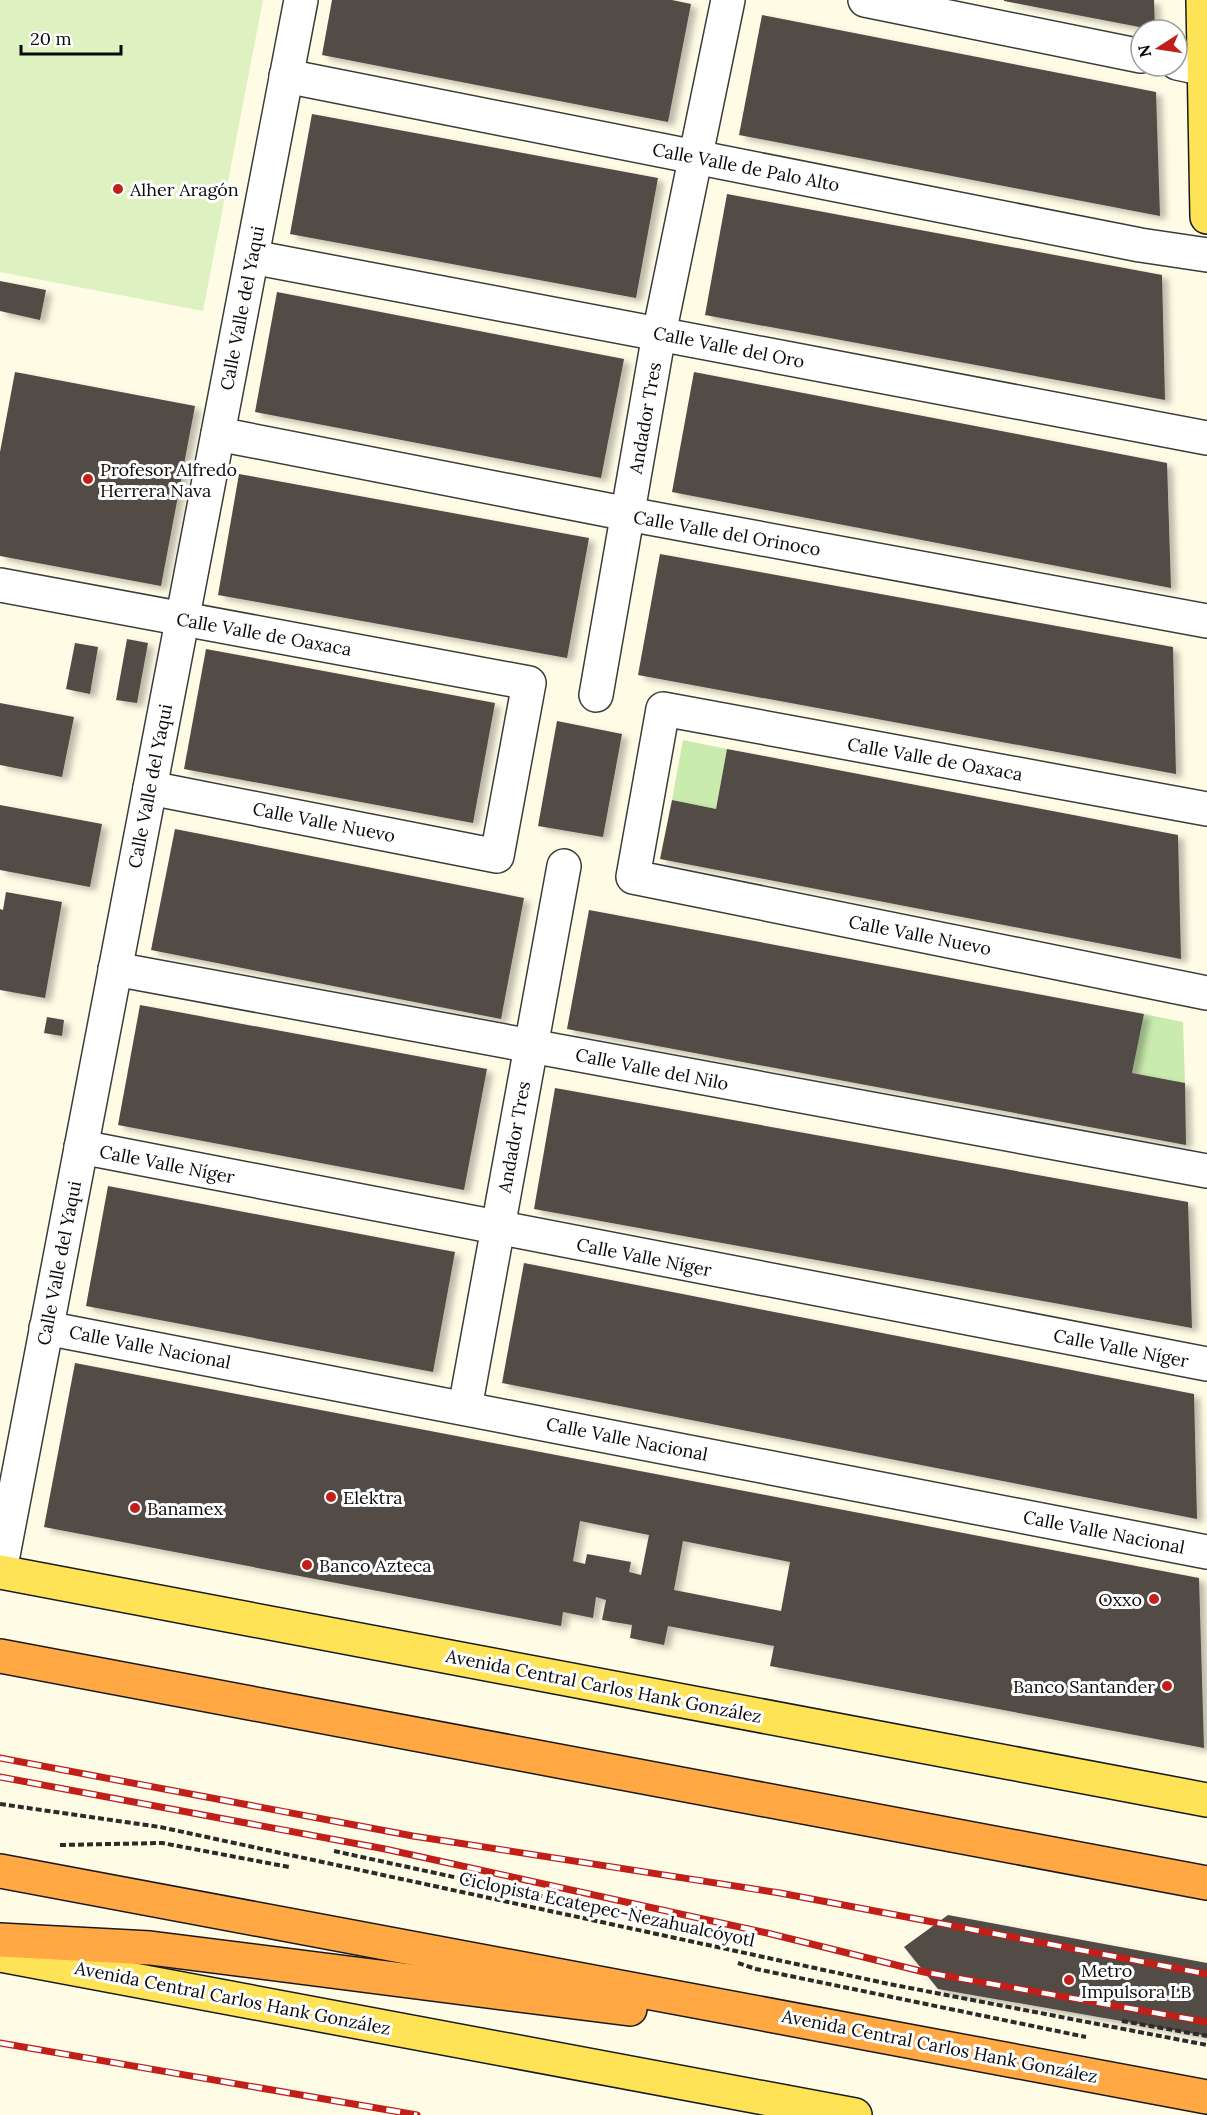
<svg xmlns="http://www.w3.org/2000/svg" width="1207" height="2115" font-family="Lora,serif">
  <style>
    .green { fill: #c9ebae }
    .pitch { fill: #ddf2c0 }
    .building { fill: #534b45; fill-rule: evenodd; filter: url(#shadow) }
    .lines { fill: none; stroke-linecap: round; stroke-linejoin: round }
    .minor-casing { stroke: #3c3c3c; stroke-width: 36 }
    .major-casing { stroke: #1a1a1a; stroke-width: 36 }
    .highway-casing { stroke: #1a1a1a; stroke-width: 36 }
    .path { stroke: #2b2b2b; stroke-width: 4; stroke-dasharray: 6 3; stroke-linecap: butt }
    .minor { stroke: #fff; stroke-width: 33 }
    .major { stroke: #ffe356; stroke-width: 33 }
    .highway { stroke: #ffa844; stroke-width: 33 }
    .rail-casing { stroke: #c11f1a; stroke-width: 7 }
    .rail { stroke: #fff; stroke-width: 4.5; stroke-dasharray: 14; stroke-linecap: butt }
    .poi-dot { fill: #c11f1a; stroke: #fff; stroke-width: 2 }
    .labels { text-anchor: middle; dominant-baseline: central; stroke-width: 6; stroke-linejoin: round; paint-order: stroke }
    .street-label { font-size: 18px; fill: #090909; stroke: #fff }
    .poi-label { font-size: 18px; fill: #090909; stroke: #fff; text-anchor: start }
  </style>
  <defs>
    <filter id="shadow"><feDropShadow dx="6" dy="4" stdDeviation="3" flood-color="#0004"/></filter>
  </defs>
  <rect width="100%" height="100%" fill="#fffce6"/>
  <g class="green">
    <path d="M683 740 727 749 716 809 672 800Z"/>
    <path d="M1144 1014 1183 1022 1185 1083 1132 1073Z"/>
  </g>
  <path class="pitch" d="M0 0H263L203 311 0 272Z"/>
  <g class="building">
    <path d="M332 0H672L691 4 668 122 322 55Z"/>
    <path d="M1004 0H1154L1155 30 1004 1Z"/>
    <path d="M762 15 1156 92 1160 216 739 135Z"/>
    <path d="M312 114 658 178 636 298 290 234Z"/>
    <path d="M727 194 1162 275 1165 400 705 315Z"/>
    <path d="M0 281 46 290 40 320 0 311Z"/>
    <path d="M277 292 624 359 601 478 255 412Z"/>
    <path d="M15 372 195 406 161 586 0 556V452Z"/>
    <path d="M694 372 1167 463 1171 588 672 492Z"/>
    <path d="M239 474 589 538 567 658 218 595Z"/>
    <path d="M660 554 1173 647 1176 774 638 675Z"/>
    <path d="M127 639 148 643 137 703 116 700Z"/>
    <path d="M75 643 98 647 90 694 66 689Z"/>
    <path d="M206 649 495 703 473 823 184 769Z"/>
    <path d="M0 703 74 717 62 777 0 765Z"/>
    <path d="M557 721 622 734 603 837 538 826Z"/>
    <path d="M727 749 1178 835 1181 959 660 859 672 800 716 809Z"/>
    <path d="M0 805 102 824 90 887 0 870Z"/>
    <path d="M175 829 524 898 501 1019 151 950Z"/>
    <path d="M6 892 62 902 45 998 0 990V909L3 910Z"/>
    <path d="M589 910 1144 1014 1132 1073 1185 1083 1186 1145 567 1029Z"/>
    <path d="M140 1005 487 1069 464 1190 118 1125Z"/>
    <path d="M47 1017 64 1020 62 1036 44 1033Z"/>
    <path d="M555 1088 1188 1202 1192 1328 534 1209Z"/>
    <path d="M108 1186 455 1252 433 1372 86 1306Z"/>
    <path d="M524 1263 1194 1394 1197 1519 502 1383Z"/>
    <path d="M75 1363 1199 1578 1204 1748 770 1666 774 1646 668 1626 664 1645 630 1638 632 1625 602 1620 606 1600 596 1597 593 1618 563 1612 561 1626 44 1527ZM580 1521 649 1535 641 1575 629 1572 631 1562 587 1554 585 1564 573 1561ZM683 1541 790 1562 781 1611 674 1590Z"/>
    <path d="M948 1915 1207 1963V2036L938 1989 904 1947Z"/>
  </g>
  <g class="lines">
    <g class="minor-casing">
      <g id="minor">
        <path d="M865 0 1141 56"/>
        <path d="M1177 63 1205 69"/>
        <path d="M286 76 1140 245 1207 255"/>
        <path d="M252 257 1207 438"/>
        <path d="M218 434 628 514 1207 621"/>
        <path d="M0 585 529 683 497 856 150 788"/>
        <path d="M596 695 659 334 728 0"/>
        <path d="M1207 809 663 709 633 877 1207 993"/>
        <path d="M115 969 1207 1171"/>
        <path d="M81 1147 1207 1364"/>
        <path d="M46 1328 1207 1552"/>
        <path d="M465 1408 564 866"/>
        <path d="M0 1571 301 0"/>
      </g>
    </g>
    <g class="major-casing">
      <g id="major">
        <path d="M1203 0 1207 217"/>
        <path d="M0 1572 1207 1800"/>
        <path d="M0 1955 855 2115"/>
      </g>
    </g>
    <g class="highway-casing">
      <g id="highway">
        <path d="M0 1656 1207 1883"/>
        <path d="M0 1871 1207 2097"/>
        <path d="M0 1940 150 1948 630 2009"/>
      </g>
    </g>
    <g class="path">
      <path d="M0 1804 160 1827 889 1984 1207 2045"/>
      <path d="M60 1845 162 1843 289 1867"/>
      <path d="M334 1851 698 1930"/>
      <path d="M738 1963 756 1969 1086 2037"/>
      <path d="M1122 2021 1207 2036"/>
    </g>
    <use href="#minor" class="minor"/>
    <use href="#major" class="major"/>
    <use href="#highway" class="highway"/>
    <g class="rail-casing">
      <g id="rail">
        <path d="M0 1758 413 1836 780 1893 1207 1974"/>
        <path d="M0 1777 385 1849 767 1933 924 1972 1207 2022"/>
        <path d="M0 2043 417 2115"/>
      </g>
    </g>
    <use href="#rail" class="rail"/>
  </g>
  <g class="poi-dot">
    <circle cx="118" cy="189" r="6"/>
    <circle cx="88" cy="479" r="6"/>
    <circle cx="331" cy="1497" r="6"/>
    <circle cx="135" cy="1508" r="6"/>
    <circle cx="307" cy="1565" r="6"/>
    <circle cx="1154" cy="1599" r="6"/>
    <circle cx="1167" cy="1686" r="6"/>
    <circle cx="1069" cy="1980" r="6"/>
  </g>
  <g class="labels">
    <g class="street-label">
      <text transform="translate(746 167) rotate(11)">Calle Valle de Palo Alto</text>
      <text transform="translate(242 308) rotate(-79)">Calle Valle del Yaqui</text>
      <text transform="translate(729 347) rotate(11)">Calle Valle del Oro</text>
      <text transform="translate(645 418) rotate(-80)">Andador Tres</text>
      <text transform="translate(727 533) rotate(10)">Calle Valle del Orinoco</text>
      <text transform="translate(264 634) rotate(10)">Calle Valle de Oaxaca</text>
      <text transform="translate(935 759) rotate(10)">Calle Valle de Oaxaca</text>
      <text transform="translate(150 786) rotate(-79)">Calle Valle del Yaqui</text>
      <text transform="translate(324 822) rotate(11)">Calle Valle Nuevo</text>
      <text transform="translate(920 935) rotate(11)">Calle Valle Nuevo</text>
      <text transform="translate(652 1069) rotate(11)">Calle Valle del Nilo</text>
      <text transform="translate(514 1137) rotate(-80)">Andador Tres</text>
      <text transform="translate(167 1164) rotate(11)">Calle Valle Níger</text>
      <text transform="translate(644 1257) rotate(11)">Calle Valle Níger</text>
      <text transform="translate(59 1263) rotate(-79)">Calle Valle del Yaqui</text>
      <text transform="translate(150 1347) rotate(11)">Calle Valle Nacional</text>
      <text transform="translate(1121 1348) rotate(11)">Calle Valle Níger</text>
      <text transform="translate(627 1439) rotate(11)">Calle Valle Nacional</text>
      <text transform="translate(1104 1532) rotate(11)">Calle Valle Nacional</text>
      <text transform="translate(604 1686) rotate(11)">Avenida Central Carlos Hank González</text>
      <text transform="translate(607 1909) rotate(12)">Ciclopista Ecatepec-Nezahualcóyotl</text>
      <text transform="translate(233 1998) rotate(11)">Avenida Central Carlos Hank González</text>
      <text transform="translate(940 2046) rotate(11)">Avenida Central Carlos Hank González</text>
    </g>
    <g class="poi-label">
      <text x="130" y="189">Alher Aragón</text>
      <text x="100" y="469">Profesor Alfredo<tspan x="100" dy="21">Herrera Nava</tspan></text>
      <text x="343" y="1497">Elektra</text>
      <text x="147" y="1508">Banamex</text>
      <text x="319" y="1565">Banco Azteca</text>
      <text x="1142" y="1599" text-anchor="end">Oxxo</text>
      <text x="1155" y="1686" text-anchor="end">Banco Santander</text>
      <text x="1081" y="1970">Metro<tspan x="1081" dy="21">Impulsora LB</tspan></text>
    </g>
  </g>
  <g transform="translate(1159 48) rotate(258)"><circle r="28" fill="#ffffff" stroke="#9d9d9d" stroke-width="1.5"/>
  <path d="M0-4.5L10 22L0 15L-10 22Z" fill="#c11f1a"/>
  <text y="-9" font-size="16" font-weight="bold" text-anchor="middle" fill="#090909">N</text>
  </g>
  <path d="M21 45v9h100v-9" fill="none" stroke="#090909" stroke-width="3"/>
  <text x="30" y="45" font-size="18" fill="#090909" stroke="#ffffff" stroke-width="4.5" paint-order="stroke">20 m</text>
</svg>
